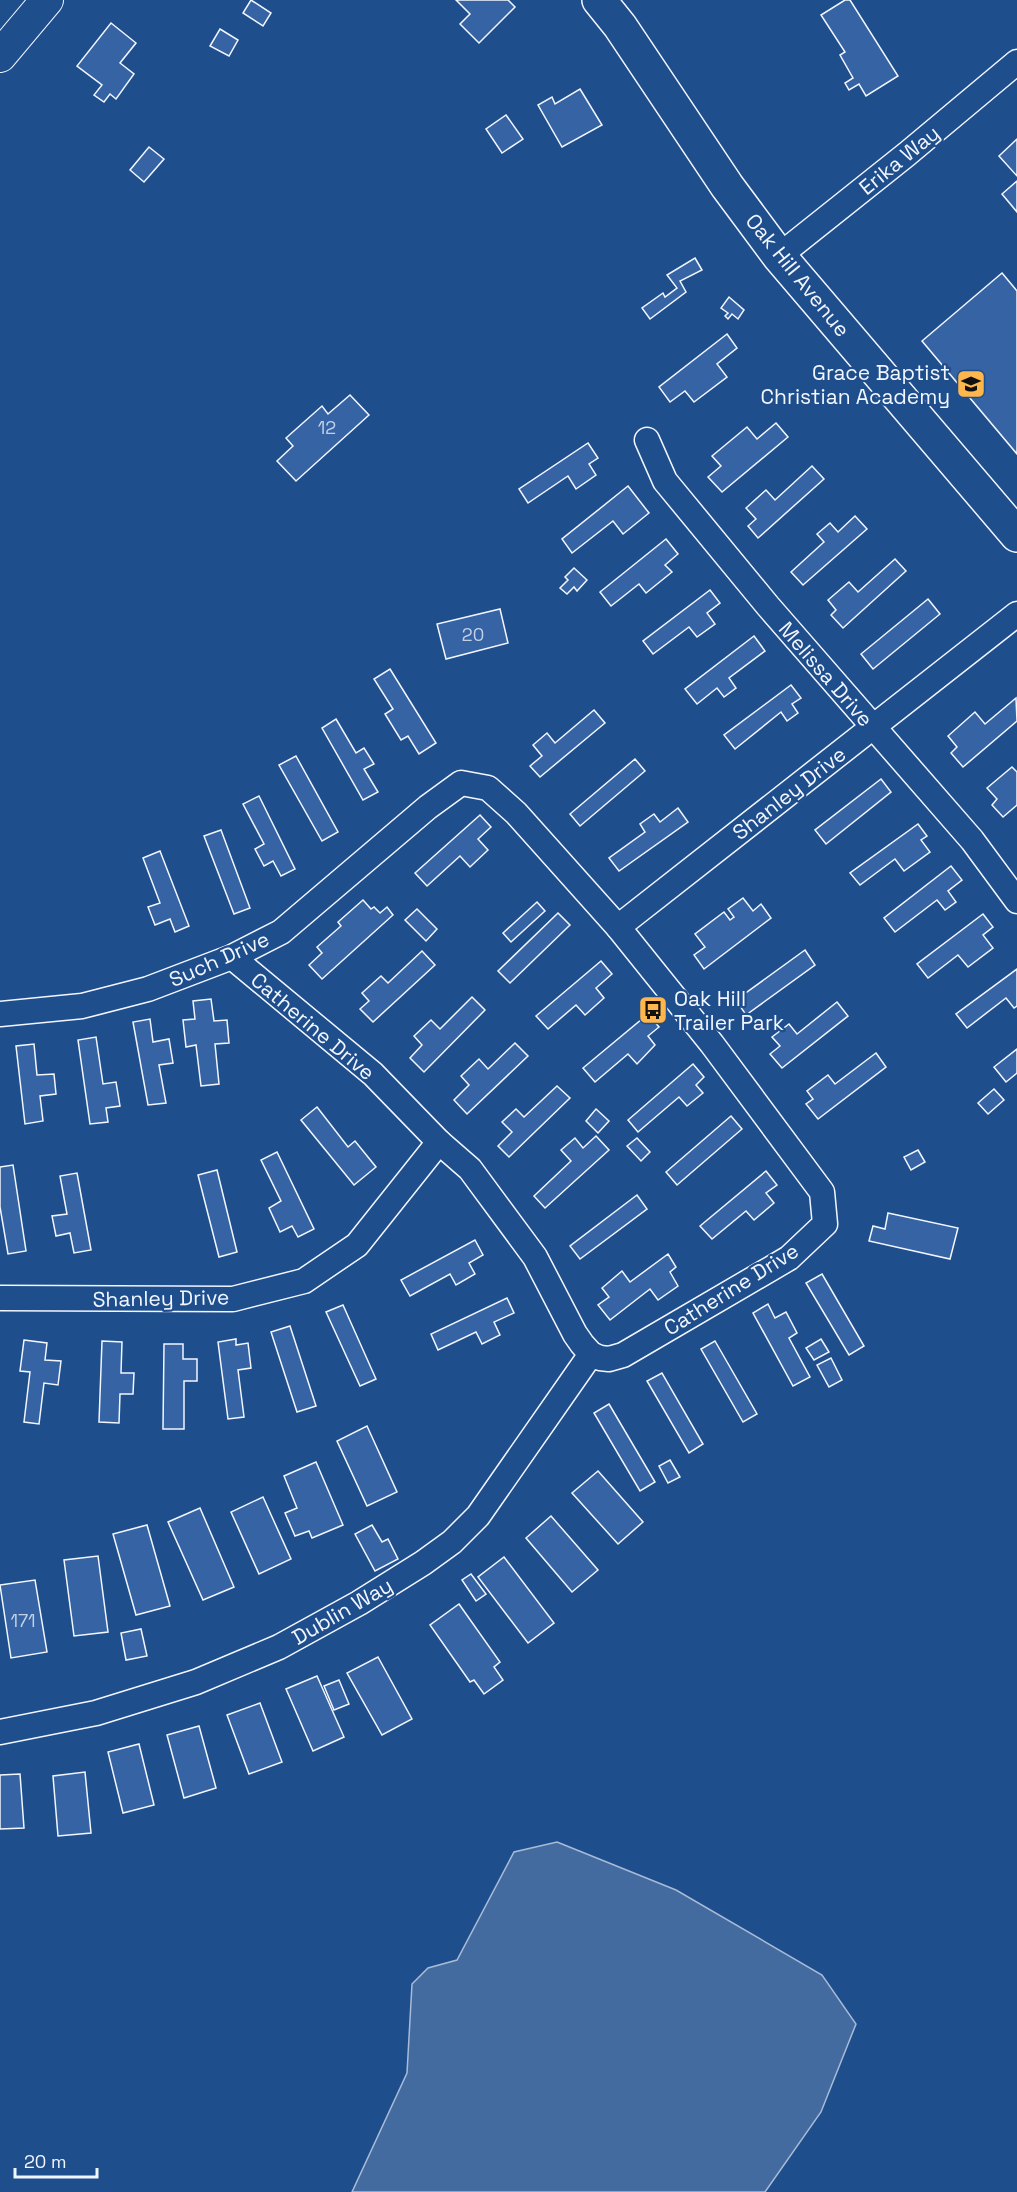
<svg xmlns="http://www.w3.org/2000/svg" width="1017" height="2192" font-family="'Space Grotesk',sans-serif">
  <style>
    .water { fill: #446ba0; stroke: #a8bbd7; stroke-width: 1.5 }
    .building { fill: #3563a3; stroke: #f2f6ff; stroke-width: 1.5 }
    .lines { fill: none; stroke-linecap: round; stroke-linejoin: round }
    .minor-casing { stroke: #f2f6ff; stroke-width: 27 }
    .tertiary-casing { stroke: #f2f6ff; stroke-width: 34 }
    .secondary-casing { stroke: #f2f6ff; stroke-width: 36 }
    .minor { stroke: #1f4e8c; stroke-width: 24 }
    .tertiary { stroke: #1f4e8c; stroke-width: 32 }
    .secondary { stroke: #1f4e8c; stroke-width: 33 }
    .labels { text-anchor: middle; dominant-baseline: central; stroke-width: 4.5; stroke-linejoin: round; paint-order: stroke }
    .number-label { font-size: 18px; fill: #c3d1e8 }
    .street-label { font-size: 21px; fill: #f2f6ff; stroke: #1f4e8c }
    .poi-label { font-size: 21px; fill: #f2f6ff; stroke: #1f4e8c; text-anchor: end }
  </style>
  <rect width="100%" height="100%" fill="#1f4e8c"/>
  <path class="water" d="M557 1842 676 1890 822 1975 856 2024 821 2112 765 2192H352L407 2073 412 1984 428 1968 457 1960 514 1852Z"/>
  <g class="building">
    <path d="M251 0 271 13 263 26 243 13Z"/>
    <path d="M456 0H508L515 7 479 43 460 24 470 14Z"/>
    <path d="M845 0H850L898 76 866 96 859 84 849 90 845 83 853 78 840 55 845 52 821 15Z"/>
    <path d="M111 23 136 43 120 63 134 74 116 99 110 94 104 102 94 95 102 85 77 66Z"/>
    <path d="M220 29 238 40 229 56 210 46Z"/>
    <path d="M580 89 602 125 562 147 538 105 552 97 555 104Z"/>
    <path d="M506 115 523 139 502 153 486 129Z"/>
    <path d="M1017 139V176L999 156Z"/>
    <path d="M149 147 164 159 144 182 130 170Z"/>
    <path d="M1017 181V212L1002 194Z"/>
    <path d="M695 258 702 270 680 281 686 292 650 319 642 308 663 293 665 297 677 288 667 275Z"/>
    <path d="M1002 273 1017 291V454L922 341Z"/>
    <path d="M729 297 744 310 738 319 732 314 728 319 725 316 728 313 721 308Z"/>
    <path d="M727 334 737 348 717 364 727 377 694 402 685 391 670 402 659 387Z"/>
    <path d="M350 395 369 415 296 481 277 461 293 446 286 438 322 406 328 414Z"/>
    <path d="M776 423 788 437 722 492 708 477 721 466 712 456 747 427 757 439Z"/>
    <path d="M588 443 598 458 589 464 596 475 576 489 568 476 528 503 519 489Z"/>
    <path d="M812 466 824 479 758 538 748 526 756 519 746 508 766 490 775 500Z"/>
    <path d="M628 486 649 513 623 534 613 521 572 553 562 539Z"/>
    <path d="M855 516 867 529 803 585 791 572 824 542 817 534 830 523 838 532Z"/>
    <path d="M666 539 678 554 665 565 672 572 646 593 639 584 611 606 600 592Z"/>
    <path d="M895 559 906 571 843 628 831 615 836 610 828 600 849 582 858 592Z"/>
    <path d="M574 568 587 580 577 591 574 587 567 594 560 588 568 580 565 577Z"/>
    <path d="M710 590 720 603 707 613 715 624 697 637 689 627 653 654 643 641Z"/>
    <path d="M928 599 940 614 873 669 861 654Z"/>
    <path d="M500 609 508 643 446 659 437 624Z"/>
    <path d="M754 636 765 651 729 678 736 688 724 697 717 688 697 704 685 689Z"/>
    <path d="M390 669 436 743 419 754 408 736 401 740 385 714 393 709 374 679Z"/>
    <path d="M791 685 801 698 792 704 798 713 787 721 781 712 735 749 724 735Z"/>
    <path d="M1016 698 1017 721 963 767 951 753 957 747 948 736 975 712 985 724Z"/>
    <path d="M594 710 605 723 540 777 530 766 542 756 533 745 547 733 555 743Z"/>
    <path d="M336 719 356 753 364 748 374 764 364 769 378 792 363 800 322 728Z"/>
    <path d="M296 756 338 832 322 841 279 765Z"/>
    <path d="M635 759 645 771 580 826 570 814Z"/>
    <path d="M1012 767 1017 772V805L1003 817 992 805 997 799 987 788Z"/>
    <path d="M881 779 891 792 826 844 815 830Z"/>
    <path d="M259 796 295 869 281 876 273 861 264 866 255 849 264 844 243 804Z"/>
    <path d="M678 808 688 822 619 871 609 858 645 832 640 824 654 814 660 822Z"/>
    <path d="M480 815 491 827 478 839 488 850 470 867 460 856 427 886 415 873Z"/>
    <path d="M918 824 927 836 921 840 930 852 904 871 895 859 860 885 850 873Z"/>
    <path d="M221 830 250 908 234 914 204 836Z"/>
    <path d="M160 851 189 926 175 932 170 919 155 925 148 907 160 903 143 858Z"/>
    <path d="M951 866 962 880 948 891 956 902 945 910 937 900 895 932 884 918Z"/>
    <path d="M743 898 753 911 761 904 771 918 704 969 694 955 705 947 695 934 724 912 730 920 734 917 728 909Z"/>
    <path d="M363 900 371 909 374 907 380 913 387 907 393 915 322 979 309 965 322 953 317 947 341 926 338 922Z"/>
    <path d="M537 902 545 911 511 942 503 933Z"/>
    <path d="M417 909 437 929 426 941 405 920Z"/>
    <path d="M558 913 570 925 510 983 498 971Z"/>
    <path d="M983 914 993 927 983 935 993 948 968 967 958 955 928 978 917 964Z"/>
    <path d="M805 950 815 965 746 1015 736 1000Z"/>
    <path d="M422 951 435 965 373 1022 360 1009 369 1001 362 993 381 976 388 983Z"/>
    <path d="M601 961 612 974 596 988 604 998 585 1015 576 1005 548 1029 536 1016Z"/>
    <path d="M1017 969V1006L1014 1008 1006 998 967 1028 956 1014Z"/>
    <path d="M472 997 485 1010 424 1072 410 1058 422 1045 414 1036 431 1020 440 1029Z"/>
    <path d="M211 999 214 1021 227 1020 229 1043 215 1044 219 1084 201 1086 196 1045 186 1047 183 1020 195 1019 193 1001Z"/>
    <path d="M837 1002 848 1016 782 1068 770 1054 780 1046 772 1037 789 1024 797 1034Z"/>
    <path d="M648 1014 659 1027 648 1036 655 1045 637 1064 628 1054 595 1082 583 1068Z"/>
    <path d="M150 1019 153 1042 169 1039 173 1063 159 1065 166 1103 148 1105 133 1022Z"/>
    <path d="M96 1037 103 1084 116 1082 120 1106 106 1108 108 1122 90 1124 78 1040Z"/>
    <path d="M515 1043 528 1056 467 1114 454 1100 469 1085 461 1076 479 1059 488 1069Z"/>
    <path d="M34 1044 37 1075 54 1074 56 1094 40 1096 43 1121 25 1124 16 1046Z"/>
    <path d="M1017 1049V1073L1006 1082 994 1067Z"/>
    <path d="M876 1053 886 1067 818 1119 806 1104 813 1099 807 1091 828 1075 835 1084Z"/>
    <path d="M693 1064 704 1077 696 1085 703 1093 687 1106 679 1097 638 1132 628 1120Z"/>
    <path d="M557 1086 570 1098 509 1157 498 1146 512 1132 502 1122 516 1109 524 1117Z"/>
    <path d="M994 1089 1004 1100 988 1114 978 1103Z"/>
    <path d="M317 1107 348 1147 355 1141 376 1167 354 1185 301 1120Z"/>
    <path d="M596 1109 609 1121 598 1133 586 1121Z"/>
    <path d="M731 1116 742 1129 677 1185 666 1172Z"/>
    <path d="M596 1136 609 1150 545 1208 534 1196 571 1161 561 1150 575 1138 583 1148Z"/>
    <path d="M637 1138 650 1152 641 1161 627 1146Z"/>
    <path d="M918 1150 925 1162 911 1170 904 1157Z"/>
    <path d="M277 1152 314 1229 298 1237 292 1226 280 1232 269 1208 281 1201 261 1160Z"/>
    <path d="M13 1165 26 1251 8 1254 0 1207V1167Z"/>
    <path d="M217 1170 237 1252 219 1257 198 1175Z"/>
    <path d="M766 1171 777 1185 766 1193 774 1203 754 1220 746 1211 712 1239 700 1226Z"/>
    <path d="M77 1173 91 1250 74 1253 70 1233 56 1236 52 1216 67 1214 60 1176Z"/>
    <path d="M637 1195 647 1209 580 1259 570 1246Z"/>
    <path d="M888 1213 958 1228 950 1259 869 1241 873 1226 885 1229Z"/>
    <path d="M475 1240 483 1255 469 1263 475 1274 456 1285 450 1274 410 1296 401 1280Z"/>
    <path d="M668 1254 676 1267 670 1272 678 1286 658 1300 650 1289 610 1320 598 1305 609 1297 602 1288 622 1271 630 1282Z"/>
    <path d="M822 1274 864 1346 849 1355 806 1283Z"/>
    <path d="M507 1298 514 1313 494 1322 500 1335 482 1344 476 1332 438 1350 431 1334Z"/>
    <path d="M768 1304 775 1318 786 1312 797 1333 789 1338 810 1377 793 1386 753 1313Z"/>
    <path d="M343 1305 376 1379 360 1386 326 1312Z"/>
    <path d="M290 1326 316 1406 297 1412 271 1332Z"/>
    <path d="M236 1339V1345L248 1343 251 1368 238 1370 244 1417 228 1419 218 1342Z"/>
    <path d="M821 1339 829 1352 814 1360 806 1348Z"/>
    <path d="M24 1340 47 1343 45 1360 61 1361 58 1385 44 1383 39 1424 24 1422 30 1372 20 1371Z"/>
    <path d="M102 1341 122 1342 121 1373H134L133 1394H120L119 1423 99 1422Z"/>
    <path d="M715 1341 757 1414 743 1422 701 1349Z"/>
    <path d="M164 1344H183V1359H197V1381H184V1429H163Z"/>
    <path d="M831 1358 842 1380 829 1387 817 1365Z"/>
    <path d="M662 1373 703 1444 689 1453 647 1381Z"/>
    <path d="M609 1404 655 1482 640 1491 594 1413Z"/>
    <path d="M367 1426 397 1492 367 1506 337 1441Z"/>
    <path d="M670 1460 680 1477 668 1483 659 1466Z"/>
    <path d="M316 1462 343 1525 312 1538 309 1531 295 1536 285 1513 297 1508 284 1476Z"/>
    <path d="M598 1471 643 1522 618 1544 572 1493Z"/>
    <path d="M263 1497 291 1559 259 1574 231 1512Z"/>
    <path d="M200 1508 234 1587 203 1600 168 1522Z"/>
    <path d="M551 1516 598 1570 572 1592 526 1538Z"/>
    <path d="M147 1525 170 1606 136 1615 113 1534Z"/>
    <path d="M372 1525 382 1542 388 1539 398 1559 375 1571 355 1534Z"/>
    <path d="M98 1556 108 1632 74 1636 64 1560Z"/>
    <path d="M504 1557 554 1623 528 1643 478 1577Z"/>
    <path d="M471 1574 486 1594 476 1601 462 1580Z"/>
    <path d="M35 1580 47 1652 11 1658 0 1585Z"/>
    <path d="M459 1604 500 1662 494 1667 503 1680 484 1694 474 1680 470 1682 430 1625Z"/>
    <path d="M141 1629 147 1656 126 1660 121 1633Z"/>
    <path d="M378 1657 412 1719 382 1735 347 1673Z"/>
    <path d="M317 1676 344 1737 313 1751 286 1689Z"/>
    <path d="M339 1680 349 1704 334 1710 324 1686Z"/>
    <path d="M260 1703 282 1762 249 1774 227 1715Z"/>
    <path d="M199 1726 216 1788 184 1798 167 1735Z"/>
    <path d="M139 1744 154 1805 123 1813 108 1752Z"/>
    <path d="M85 1772 91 1833 58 1836 53 1776Z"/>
    <path d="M20 1774 24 1828 0 1829V1775Z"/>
  </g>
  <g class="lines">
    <g class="minor-casing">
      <g id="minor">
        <path d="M779 256 907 154 1017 62"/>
        <path d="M647 440 665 481 768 606 972 840 1017 901"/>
        <path d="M618 927 1017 614"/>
        <path d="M0 1014 82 1006 148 989 232 957 281 932 428 807 461 783 488 788 516 813 618 927 712 1044 822 1192 825 1224 789 1258 623 1355 609 1359 600 1358 591 1354 582 1344 575 1334 535 1257 470 1169 439 1142 373 1074 232 957"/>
        <path d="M0 1298 233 1299 304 1281 357 1245 439 1142"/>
        <path d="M0 1732 96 1713 196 1682 279 1647 359 1603 423 1563 452 1542 478 1516 591 1354"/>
      </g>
    </g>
    <g class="tertiary-casing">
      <path id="tertiary" d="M0 56 47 0"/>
    </g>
    <g class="secondary-casing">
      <path id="secondary" d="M599 0 620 26 727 186 779 256 1017 535"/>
    </g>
    <use href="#minor" class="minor"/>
    <use href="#tertiary" class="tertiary"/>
    <use href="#secondary" class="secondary"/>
  </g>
  <defs>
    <g id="school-square" transform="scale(1.5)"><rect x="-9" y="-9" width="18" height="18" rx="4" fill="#ffb74d" stroke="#1f4e8c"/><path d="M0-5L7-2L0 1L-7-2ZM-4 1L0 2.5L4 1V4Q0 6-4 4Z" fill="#111"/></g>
    <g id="bus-square" transform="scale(1.5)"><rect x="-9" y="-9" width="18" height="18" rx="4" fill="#ffb74d" stroke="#1f4e8c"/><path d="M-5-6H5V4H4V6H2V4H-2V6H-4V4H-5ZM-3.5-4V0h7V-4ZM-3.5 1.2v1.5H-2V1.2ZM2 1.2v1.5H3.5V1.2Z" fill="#111"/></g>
  </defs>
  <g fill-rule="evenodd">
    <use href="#school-square" x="971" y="384"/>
    <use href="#bus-square" x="653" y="1010"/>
  </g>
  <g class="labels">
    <g class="number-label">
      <text x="327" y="427">12</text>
      <text x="473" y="634">20</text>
      <text x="23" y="1620">171</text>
    </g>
    <g class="street-label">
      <text transform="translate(899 160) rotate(-39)">Erika Way</text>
      <text transform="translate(798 275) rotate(51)">Oak Hill Avenue</text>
      <text transform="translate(826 674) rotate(49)">Melissa Drive</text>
      <text transform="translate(789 793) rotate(-38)">Shanley Drive</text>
      <text transform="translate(219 959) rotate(-24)">Such Drive</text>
      <text transform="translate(313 1026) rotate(40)">Catherine Drive</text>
      <text transform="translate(731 1289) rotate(-32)">Catherine Drive</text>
      <text transform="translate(161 1298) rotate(-1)">Shanley Drive</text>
      <text transform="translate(342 1611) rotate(-30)">Dublin Way</text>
    </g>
    <g class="poi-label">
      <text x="950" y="372">Grace Baptist<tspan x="950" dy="24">Christian Academy</tspan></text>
      <text x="674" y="998" text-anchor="start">Oak Hill<tspan x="674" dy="24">Trailer Park</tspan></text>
    </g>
  </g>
  <path d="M15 2168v9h82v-9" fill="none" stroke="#f2f6ff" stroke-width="3"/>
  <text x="24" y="2168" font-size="18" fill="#f2f6ff" stroke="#1f4e8c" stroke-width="4.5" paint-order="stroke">20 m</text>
</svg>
